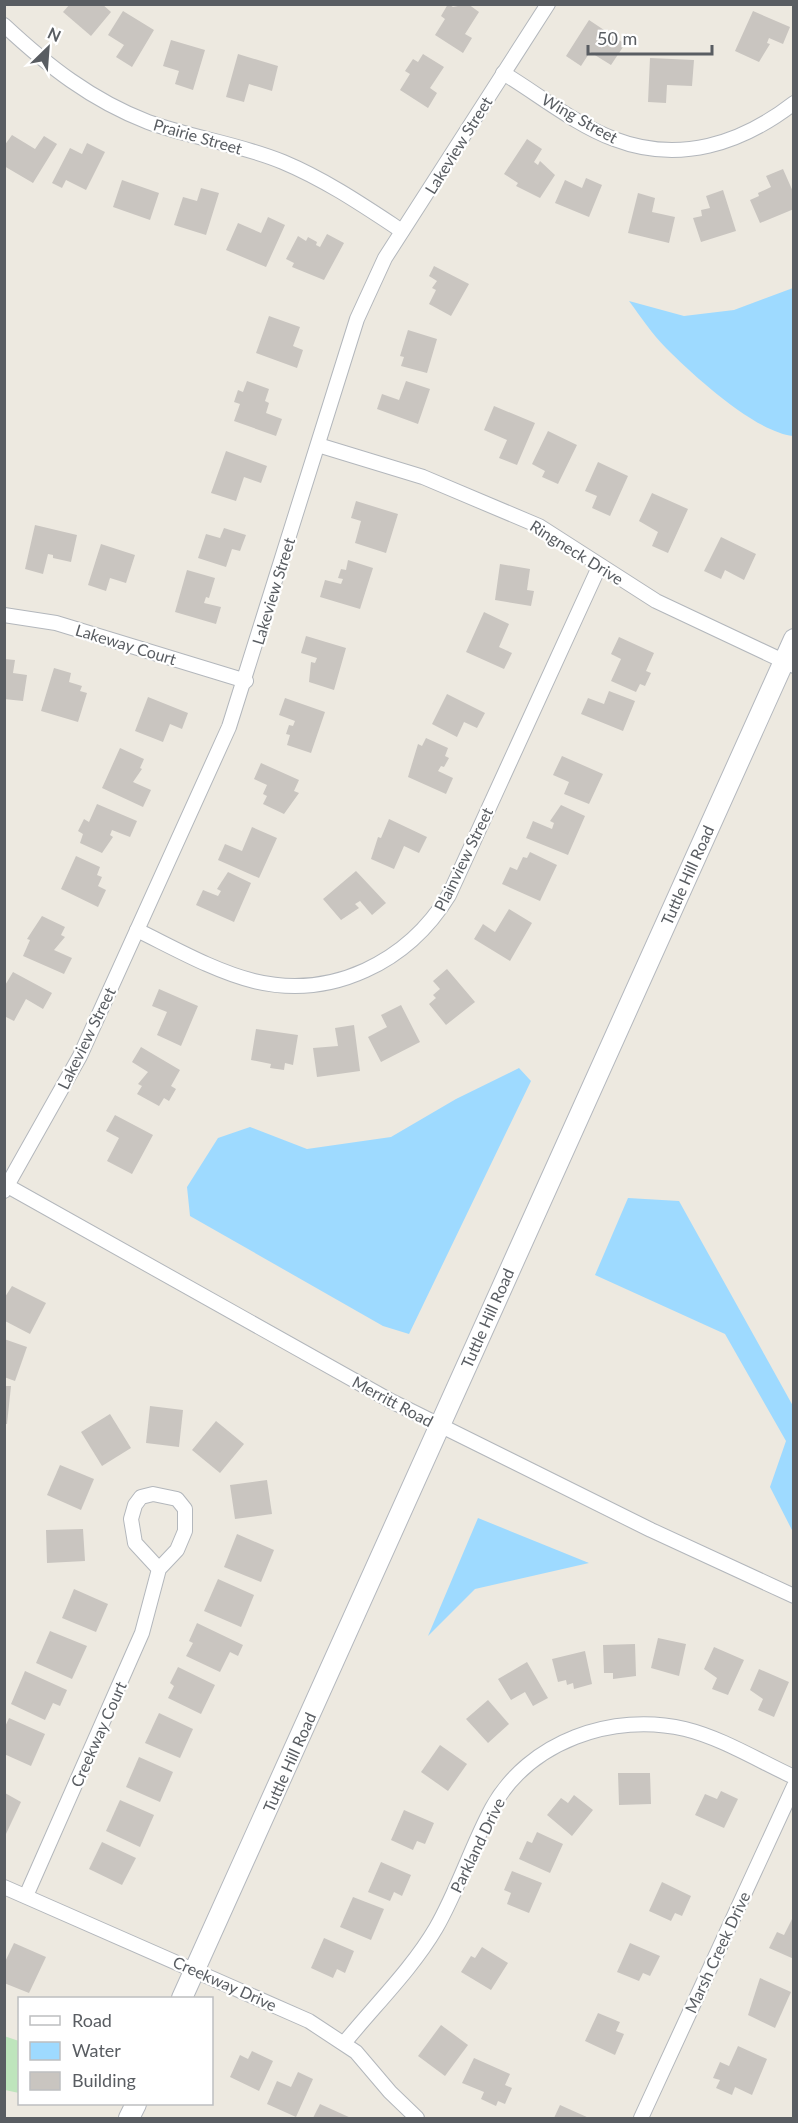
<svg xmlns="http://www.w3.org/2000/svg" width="798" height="2123" font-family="Lato,sans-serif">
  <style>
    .green { fill: #bee5bc }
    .water { fill: #9edaff }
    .building { fill: #c9c5c0 }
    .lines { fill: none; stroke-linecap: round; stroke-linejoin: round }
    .street-casing { stroke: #b3b7bc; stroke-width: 16 }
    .secondary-casing { stroke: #b4b8be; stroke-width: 22 }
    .street { stroke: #fff; stroke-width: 14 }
    .secondary { stroke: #fff; stroke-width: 20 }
    .labels { text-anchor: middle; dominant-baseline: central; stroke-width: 4.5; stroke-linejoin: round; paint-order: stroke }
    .street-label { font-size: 16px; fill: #595d62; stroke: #fff }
  </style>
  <rect width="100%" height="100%" fill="#ede9e0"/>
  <path class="green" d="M4 2036 19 2041V2093L5 2090Z"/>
  <g class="water">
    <path d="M793 288V436C755 432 694 376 666 348 652 334 641 317 629 301L684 316 734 310Z"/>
    <path d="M519 1068 531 1081 409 1334 383 1326 190 1216 187 1187 218 1138 250 1127 307 1149 391 1137 456 1099Z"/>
    <path d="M628 1198 679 1201 793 1406V1532L770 1487 786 1441 725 1334 595 1275Z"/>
    <path d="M478 1518 589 1563 475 1589 428 1636Z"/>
  </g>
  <g class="building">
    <path d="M70 4H102L111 12 91 36 63 12Z"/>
    <path d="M448 4 453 7 468 4 479 12 465 34 472 38 463 53 435 35 445 19 441 16Z"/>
    <path d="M123 11 154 30 132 67 116 57 124 45 108 35Z"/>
    <path d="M753 11 790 27 783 44 769 38 767 43 770 44 759 62 735 51Z"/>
    <path d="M589 20 625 44 611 65 590 52 581 66 566 56Z"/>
    <path d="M171 40 205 50 193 90 175 84 179 71 163 66Z"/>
    <path d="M238 54 278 66 272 91 249 84 244 102 226 97Z"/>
    <path d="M423 54 444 67 430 88 437 93 428 108 400 90 410 74 405 71 413 59 418 62Z"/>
    <path d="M650 58 694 60 692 86 667 85 666 103 648 102Z"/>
    <path d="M12 135 35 149 44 136 57 144 33 183 4 166V146Z"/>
    <path d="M527 139 542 149 534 162 538 165 540 161 555 175 540 198 516 186 518 183 504 174Z"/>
    <path d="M87 143 105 152 86 190 66 180 62 188 52 183 70 148 82 154Z"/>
    <path d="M783 169 794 194V209L760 223 750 200 759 196 758 193 771 187 766 176Z"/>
    <path d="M586 178 602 185 589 217 555 203 565 180 582 188Z"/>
    <path d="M122 180 159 193 150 220 113 207Z"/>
    <path d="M201 188 219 193 206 235 174 225 183 197 197 201Z"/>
    <path d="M723 190 736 231 701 242 693 218 702 216 701 210 710 208 706 196Z"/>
    <path d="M638 193 655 198 652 212 675 217 669 243 628 233Z"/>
    <path d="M268 217 285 225 266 267 226 250 238 223 261 233Z"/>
    <path d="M327 234 344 243 324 280 292 267 294 263 286 259 298 236 306 241 308 237 317 242 316 245 320 247Z"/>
    <path d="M434 266 469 284 451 316 429 304 436 290 432 288 437 281 429 276Z"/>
    <path d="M269 316 300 327 293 346 303 350 297 368 256 353Z"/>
    <path d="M408 330 437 339 427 373 401 366 404 357 400 356Z"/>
    <path d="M247 381 269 389 265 401 269 403 266 413 282 419 276 436 234 421 240 404 234 402 238 390 243 392Z"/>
    <path d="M406 381 430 389 418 424 377 409 382 394 399 400Z"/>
    <path d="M494 406 535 423 517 465 499 458 507 440 484 430Z"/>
    <path d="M548 431 577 445 558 484 542 477 545 471 532 464Z"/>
    <path d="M226 451 267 466 261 483 244 477 236 501 211 493Z"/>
    <path d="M598 462 628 476 610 516 592 508 597 496 585 491Z"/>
    <path d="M652 493 688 509 668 553 652 546 658 532 639 521Z"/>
    <path d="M356 501 398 514 386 553 355 543 361 521 351 518Z"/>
    <path d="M35 525 77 535 71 562 53 558V555L48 554 43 574 25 569Z"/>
    <path d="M224 528 246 535 240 551 232 549 226 567 198 558 206 534 220 538Z"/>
    <path d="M721 537 756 554 744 580 725 570 721 579 704 571Z"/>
    <path d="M101 544 135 555 126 583 110 578 106 591 88 585Z"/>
    <path d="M348 560 373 568 360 609 320 597 325 580 341 584 343 579 338 578 341 569 346 570Z"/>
    <path d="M500 564 530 569 527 590 534 591 531 606 495 600Z"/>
    <path d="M187 570 215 578 209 598 206 597 204 603 221 607 216 624 175 612Z"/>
    <path d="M484 612 509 624 499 647 512 653 504 669 466 652Z"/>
    <path d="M306 636 346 648 334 690 309 682 311 662 315 663 317 658 301 653Z"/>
    <path d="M619 637 654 653 646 671 651 673 645 686 640 684 636 692 611 681 621 659 611 654Z"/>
    <path d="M4 659 15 660 13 673 27 675 23 701 4 699Z"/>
    <path d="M54 668 71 673 69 682 82 686 80 691 87 693 78 722 41 711Z"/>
    <path d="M609 691 635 701 623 731 581 714 588 698 604 704Z"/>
    <path d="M447 694 485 713 477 728 464 722 457 737 432 724Z"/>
    <path d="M148 697 188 713 182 729 170 724 163 742 135 731Z"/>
    <path d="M285 698 325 712 311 753 287 745 290 735 286 734 289 725 293 726 295 721 279 715Z"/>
    <path d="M426 738 448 748 445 756 449 758 444 767 441 766 438 771 453 778 446 794 408 777 418 744 422 746Z"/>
    <path d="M120 748 144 759 140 768 142 769 133 782 151 790 143 807 102 788Z"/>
    <path d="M562 756 603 774 589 804 564 794 569 782 553 775Z"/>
    <path d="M261 763 299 780 294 791 299 793 284 814 263 804 267 796 263 794 267 785 254 779Z"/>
    <path d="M97 804 137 821 130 837 112 830 110 835 113 837 102 853 80 843 83 834 78 831 84 819 89 822Z"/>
    <path d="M561 805 585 816 568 855 526 838 533 821 552 829 554 823 550 821Z"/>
    <path d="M389 819 427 837 419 853 404 846 394 869 371 859 378 837 381 838Z"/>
    <path d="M252 827 277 838 259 878 218 860 225 844 242 851Z"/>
    <path d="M530 852 557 865 540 901 502 884 510 867 517 870 523 857 527 858Z"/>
    <path d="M76 856 100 867 97 875 102 877 98 886 106 890 98 907 61 889Z"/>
    <path d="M356 871 386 903 372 915 360 901 355 904 359 908 341 920 323 899Z"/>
    <path d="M228 872 251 883 234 922 196 905 203 890 218 896 221 891 217 889Z"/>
    <path d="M509 909 532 923 510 961 474 939 483 924 495 932Z"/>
    <path d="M42 916 65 927 61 935 65 937 54 950 72 958 64 974 23 956 30 940 27 939Z"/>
    <path d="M447 969 475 1002 446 1025 429 1004 436 998 433 995 440 989 433 981Z"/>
    <path d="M13 972 52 993 43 1009 26 999 14 1021 4 1016V987Z"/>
    <path d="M159 989 198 1006 181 1046 157 1035 167 1012 152 1006Z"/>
    <path d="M401 1005 420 1042 381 1062 368 1037 387 1027 381 1015Z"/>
    <path d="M354 1025 360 1071 317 1077 313 1048 338 1046 335 1028Z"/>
    <path d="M256 1029 298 1035 293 1065 285 1063 284 1070 270 1068 271 1064 251 1060Z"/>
    <path d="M141 1047 180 1070 171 1086 176 1089 169 1101 164 1098 159 1106 137 1094 142 1086 138 1084 148 1072 132 1062Z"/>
    <path d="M115 1115 153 1135 132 1174 107 1161 119 1138 106 1131Z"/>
    <path d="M12 1286 46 1303 30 1334 5 1321V1297Z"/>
    <path d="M4 1339 27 1347 15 1381 4 1377Z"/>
    <path d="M5 1386H11L7 1424H5Z"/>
    <path d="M150 1406 183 1410 179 1447 146 1443Z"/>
    <path d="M110 1414 131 1448 102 1466 81 1432Z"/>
    <path d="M216 1421 244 1444 220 1473 192 1450Z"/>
    <path d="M60 1465 94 1479 81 1510 47 1495Z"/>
    <path d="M267 1480 272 1514 235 1519 230 1485Z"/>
    <path d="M83 1529 85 1561 47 1563 46 1530Z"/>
    <path d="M237 1534 274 1550 261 1582 224 1567Z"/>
    <path d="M218 1579 254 1595 241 1627 204 1611Z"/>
    <path d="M74 1589 108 1604 96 1632 62 1618Z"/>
    <path d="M197 1623 243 1645 238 1656 230 1652 220 1672 186 1656 193 1643 189 1641Z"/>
    <path d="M50 1631 87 1646 72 1679 36 1663Z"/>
    <path d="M658 1638 686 1644 679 1676 651 1668Z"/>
    <path d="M635 1644 636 1676 613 1679V1673H604L603 1645Z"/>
    <path d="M714 1647 744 1660 728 1695 712 1689 717 1678 704 1669Z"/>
    <path d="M585 1651 592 1684 574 1689 573 1683 567 1685 566 1680 558 1682 552 1659Z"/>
    <path d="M527 1662 548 1698 533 1706 525 1692 511 1700 498 1679Z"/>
    <path d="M178 1667 215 1685 201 1714 168 1698 174 1686 170 1683Z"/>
    <path d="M759 1669 789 1682 774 1717 758 1710 763 1699 750 1690Z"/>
    <path d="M25 1671 67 1690 60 1706 53 1703 45 1720 11 1704Z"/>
    <path d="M488 1700 509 1724 488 1743 466 1719Z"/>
    <path d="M159 1713 193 1729 180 1758 145 1743Z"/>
    <path d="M9 1718 45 1734 31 1766 4 1754V1729Z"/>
    <path d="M440 1745 467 1764 448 1791 421 1772Z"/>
    <path d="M139 1757 173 1772 160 1802 126 1787Z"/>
    <path d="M618 1773H650L651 1804 619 1805Z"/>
    <path d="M721 1791 738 1799 724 1828 695 1815 705 1794 717 1799Z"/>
    <path d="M5 1793 21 1802 5 1836Z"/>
    <path d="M574 1795 593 1810 572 1836 547 1815 561 1798 568 1803Z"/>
    <path d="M120 1800 154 1815 140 1847 106 1831Z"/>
    <path d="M404 1810 434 1823 425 1844 417 1841 413 1850 391 1840Z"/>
    <path d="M537 1832 563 1844 550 1873 519 1859 527 1841 532 1843Z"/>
    <path d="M102 1842 136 1858 122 1885 89 1869Z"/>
    <path d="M381 1862 411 1875 402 1896 394 1892 390 1901 368 1892Z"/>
    <path d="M512 1871 542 1883 529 1913 507 1904 511 1893 504 1890Z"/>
    <path d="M662 1882 691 1896 682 1916 675 1913 671 1921 649 1911Z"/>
    <path d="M353 1897 384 1909 371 1940 340 1927Z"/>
    <path d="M794 1915V1959L769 1948 777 1932 784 1935Z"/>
    <path d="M324 1938 354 1951 345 1973 337 1969 333 1978 311 1968Z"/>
    <path d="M14 1943 46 1957 29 1993 4 1983V1964Z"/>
    <path d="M630 1943 660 1956 650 1976 643 1973 639 1981 617 1972Z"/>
    <path d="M482 1947 508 1963 491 1990 461 1972 471 1956 475 1958Z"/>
    <path d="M760 1978 791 1992 775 2028 748 2015Z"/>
    <path d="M598 2013 620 2022 616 2031 624 2034 615 2055 585 2041Z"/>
    <path d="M441 2025 468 2045 445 2076 418 2056Z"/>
    <path d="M738 2046 767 2059 752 2095 735 2087 732 2095 716 2088 720 2080 713 2078 720 2062 729 2066Z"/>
    <path d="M252 2051 273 2061 259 2091 230 2077 240 2055 248 2059Z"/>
    <path d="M474 2058 510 2074 505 2085 512 2088 505 2104 498 2101 496 2106 481 2099 484 2092 462 2083Z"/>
    <path d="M298 2072 313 2079 296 2117 267 2104 277 2081 291 2087Z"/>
    <path d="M320 2104 351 2118H313Z"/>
    <path d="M560 2105 589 2118H554Z"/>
  </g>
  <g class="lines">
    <g class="street-casing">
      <g id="street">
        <path d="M4 25C48 66 91 100 148 122 192 138 240 144 283 162 326 180 364 206 402 231"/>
        <path d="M503 73C538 94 576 125 614 139 679 164 741 144 794 103"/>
        <path d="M318 445 423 477 539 526 656 601 794 666"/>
        <path d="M4 615 56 623 246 681"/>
        <path d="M137 930C174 948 214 971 254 981 332 1000 408 962 449 895L599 567"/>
        <path d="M4 1184 391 1401 651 1530 794 1596"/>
        <path d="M4 1191 80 1056 229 727 357 319 385 258 548 4"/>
        <path d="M4 1887 309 2021 356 2052 390 2092 417 2118"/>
        <path d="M26 1896 142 1633 159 1569 177 1550 185 1531V1509L177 1499 153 1494 141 1497 135 1505 131 1519 135 1543 159 1569"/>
        <path d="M345 2042C375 2005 412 1969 436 1928 458 1890 471 1847 492 1808 529 1741 613 1712 685 1729 722 1738 759 1761 794 1777"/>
        <path d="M641 2118 794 1786"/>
      </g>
    </g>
    <g class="secondary-casing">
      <g id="secondary">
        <path d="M182 1998 794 639"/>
        <path d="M129 2118 136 2104"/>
      </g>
    </g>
    <use href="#street" class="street"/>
    <use href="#secondary" class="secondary"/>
  </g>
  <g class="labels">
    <g class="street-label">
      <text transform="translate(580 118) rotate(29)">Wing Street</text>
      <text transform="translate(198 136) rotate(16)">Prairie Street</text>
      <text transform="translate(458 145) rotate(-58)">Lakeview Street</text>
      <text transform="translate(577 552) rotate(32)">Ringneck Drive</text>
      <text transform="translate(273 591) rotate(-73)">Lakeview Street</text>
      <text transform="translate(126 644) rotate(17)">Lakeway Court</text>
      <text transform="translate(463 859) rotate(-64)">Plainview Street</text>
      <text transform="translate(687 875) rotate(-66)">Tuttle Hill Road</text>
      <text transform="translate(86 1038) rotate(-64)">Lakeview Street</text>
      <text transform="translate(487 1318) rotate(-66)">Tuttle Hill Road</text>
      <text transform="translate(393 1401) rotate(28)">Merritt Road</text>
      <text transform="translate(98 1734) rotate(-66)">Creekway Court</text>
      <text transform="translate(289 1762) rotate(-66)">Tuttle Hill Road</text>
      <text transform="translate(477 1845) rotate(-64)">Parkland Drive</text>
      <text transform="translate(717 1952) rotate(-65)">Marsh Creek Drive</text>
      <text transform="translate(225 1983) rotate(24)">Creekway Drive</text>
    </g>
  </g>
  <rect width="798" height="2123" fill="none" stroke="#595d62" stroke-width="12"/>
  <rect x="18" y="1997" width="195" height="108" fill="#ffffff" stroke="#bdbec0" stroke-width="1.5"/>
  <rect x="30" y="2016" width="30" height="9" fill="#ffffff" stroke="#bdbec0" stroke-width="1.5"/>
  <text x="72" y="2027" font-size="18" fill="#595d62">Road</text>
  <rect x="30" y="2042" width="30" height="18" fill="#9edaff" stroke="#bdbec0" stroke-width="1.5"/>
  <text x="72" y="2057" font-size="18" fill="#595d62">Water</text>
  <rect x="30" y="2072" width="30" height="18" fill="#c9c5c0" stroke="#bdbec0" stroke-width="1.5"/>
  <text x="72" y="2087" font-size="18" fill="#595d62">Building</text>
  <g transform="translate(48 48) rotate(25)" stroke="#ffffff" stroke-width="4.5" paint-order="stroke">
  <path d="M0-4.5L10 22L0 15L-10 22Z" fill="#595d62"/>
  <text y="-9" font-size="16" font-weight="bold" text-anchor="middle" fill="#595d62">N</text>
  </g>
  <path d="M588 45v9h124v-9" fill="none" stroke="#595d62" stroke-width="3"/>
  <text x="597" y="45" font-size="18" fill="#595d62" stroke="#ffffff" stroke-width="4.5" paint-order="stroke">50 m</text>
</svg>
